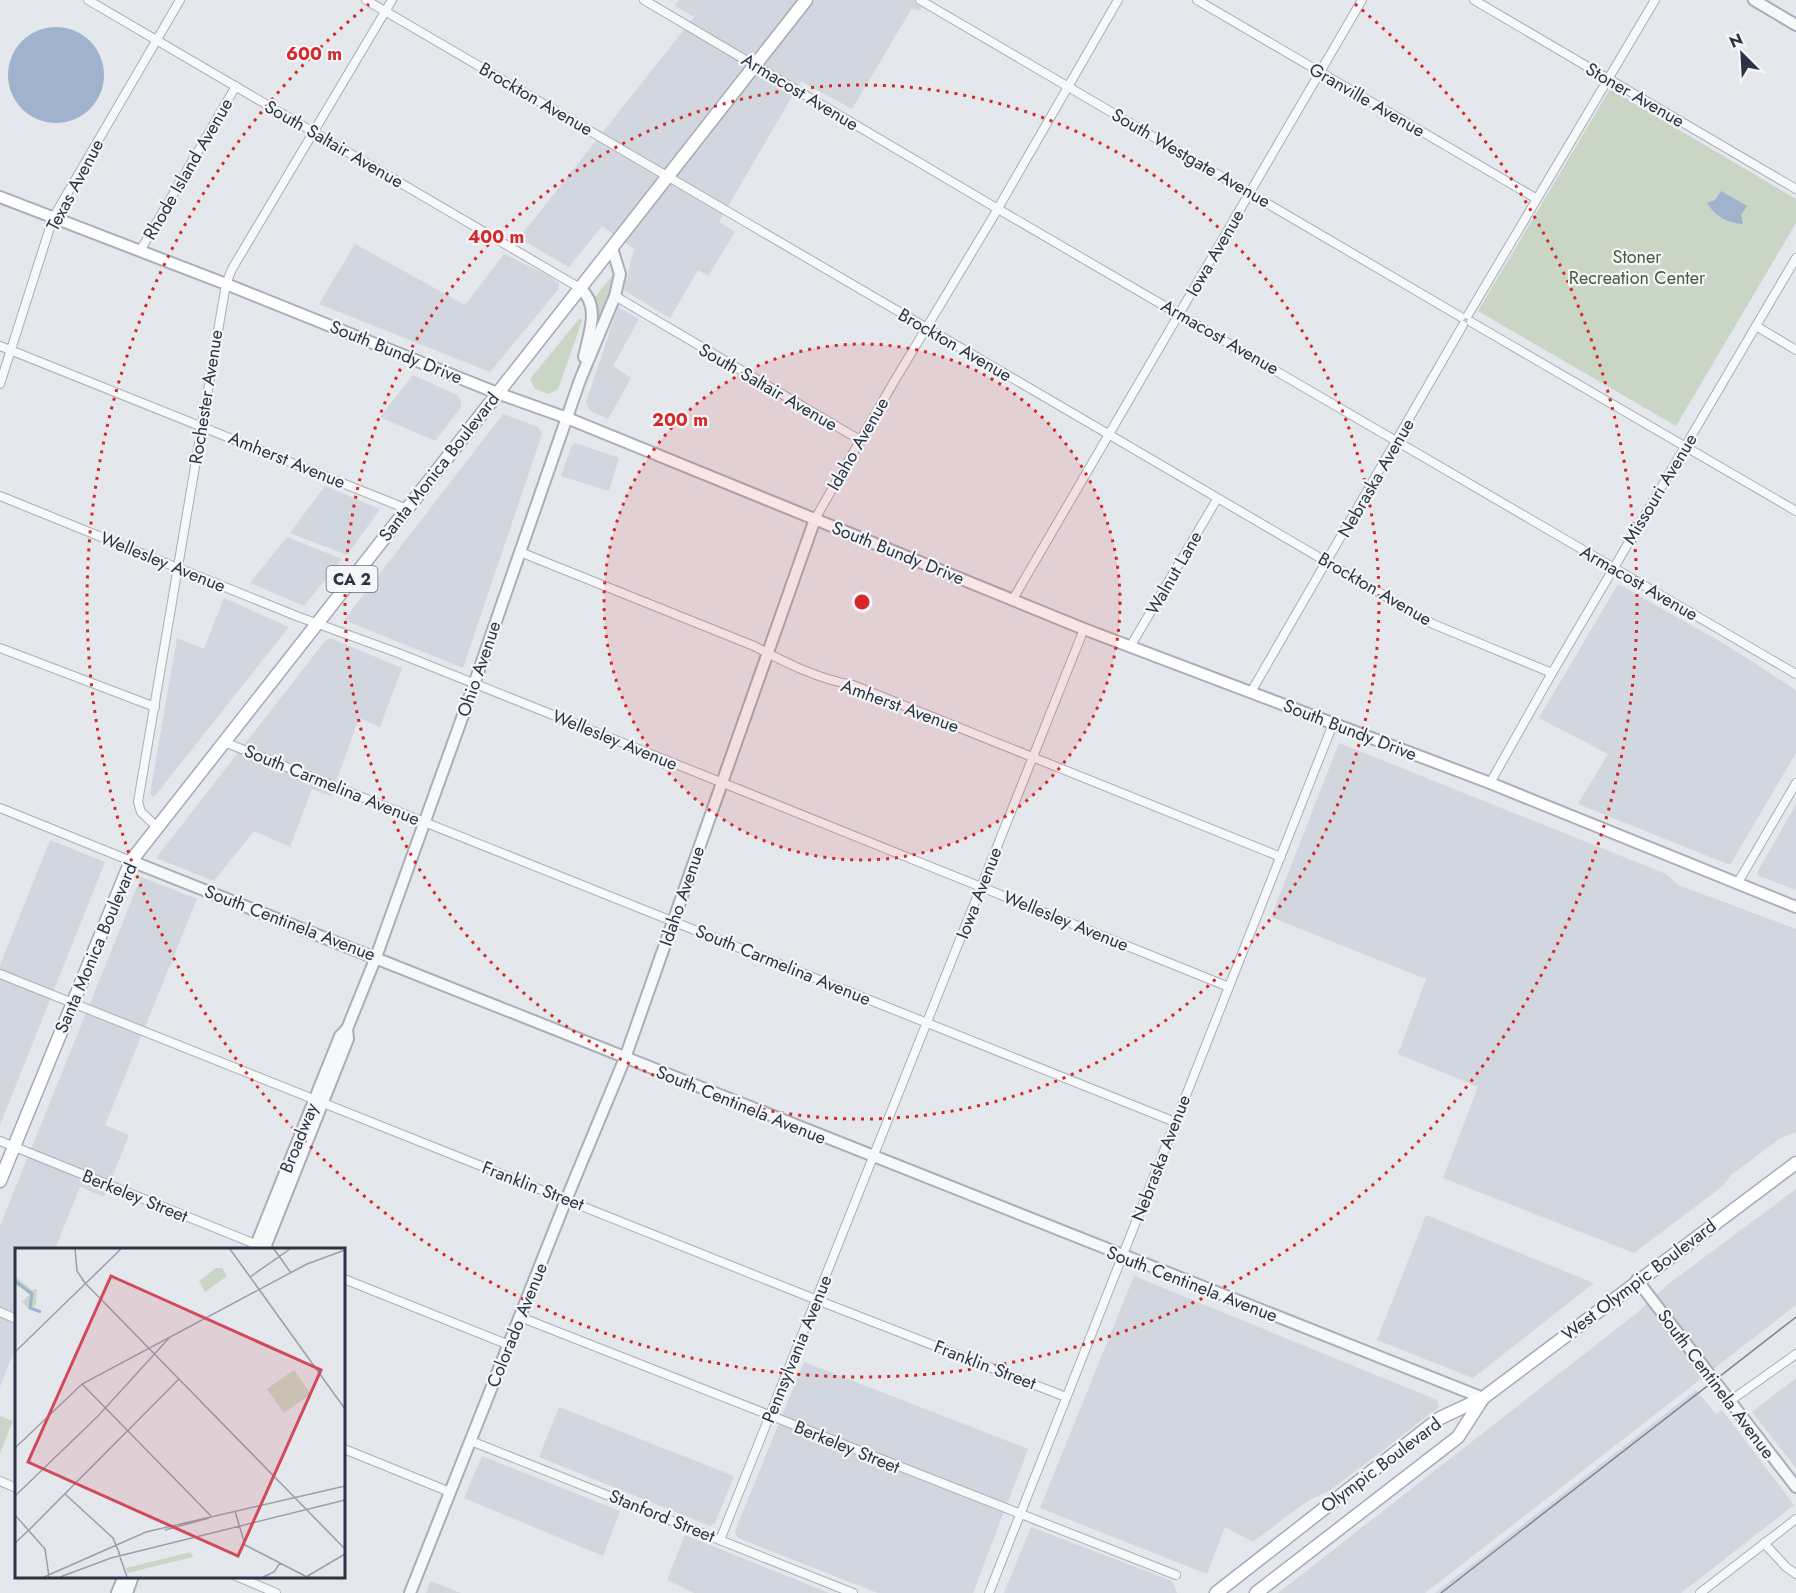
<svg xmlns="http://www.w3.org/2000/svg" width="1796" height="1593" font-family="Jost,sans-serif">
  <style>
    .built { fill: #d2d6de }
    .green { fill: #c9d6c5 }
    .water { fill: #9fb4cc }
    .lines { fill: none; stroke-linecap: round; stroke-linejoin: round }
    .minor-casing { stroke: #a9aeb7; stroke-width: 10 }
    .tertiary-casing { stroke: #a9aeb7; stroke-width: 14 }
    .secondary-casing { stroke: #a9aeb7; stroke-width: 14 }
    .primary-casing { stroke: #a3abb8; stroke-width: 15 }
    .minor { stroke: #f7f8fa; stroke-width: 8 }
    .tertiary { stroke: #f7f8fa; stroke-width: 10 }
    .secondary { stroke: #fff; stroke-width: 10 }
    .primary { stroke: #fff; stroke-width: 12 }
    .tram { stroke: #7d8696; stroke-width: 1.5 }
    .ring { fill: none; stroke: #d62828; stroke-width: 3; stroke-dasharray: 3 6 }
    .labels { text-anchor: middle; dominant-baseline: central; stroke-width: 4.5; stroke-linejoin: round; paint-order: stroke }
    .shield { fill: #f4f6f9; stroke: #676e7b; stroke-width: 1.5 }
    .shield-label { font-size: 16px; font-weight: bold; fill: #2b3445 }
    .street-label { font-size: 18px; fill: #2b3445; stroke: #f4f6f9 }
    .park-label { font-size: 18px; fill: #3f6138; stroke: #f4f6f9 }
    .inset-river { fill: none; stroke: #9fb4cc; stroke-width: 3 }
    .inset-road { fill: none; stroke: #9a9fa9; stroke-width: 1.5 }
    .view { fill: #d1495b; fill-opacity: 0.15; stroke: #d1495b; stroke-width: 3 }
    .inset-edge { fill: none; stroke: #2b3445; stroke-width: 3 }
    .centre { fill: #d62828; stroke: #f4f6f9; stroke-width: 3 }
    .ring-label { font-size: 18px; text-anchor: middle; font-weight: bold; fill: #d62828; stroke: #f4f6f9; stroke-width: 4.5; stroke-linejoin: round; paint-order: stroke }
  </style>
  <rect width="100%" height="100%" fill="#e4e7ec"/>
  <g class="built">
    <path d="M679 0H925L919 11 912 8 852 109 801 81 719 222 735 232 708 276 698 270 670 318 624 290 634 249 602 226 569 267 519 238 694 17 675 6Z"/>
    <path d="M355 244 465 305 504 254 549 276 559 284 558 290 490 372 319 304Z"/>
    <path d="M618 307 639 319 613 366 631 378 608 419 590 411 586 402Z"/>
    <path d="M413 375 457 395 461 401V407L435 441 380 417Z"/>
    <path d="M503 414 538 427 542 434 463 668 344 620Z"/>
    <path d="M576 443 619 458 609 491 561 476 572 445Z"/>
    <path d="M325 486 380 509 347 555 290 533Z"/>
    <path d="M287 537 342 559 304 606 250 583Z"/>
    <path d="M1618 584 1728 646 1796 690V753L1730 865 1578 804 1608 754 1539 718Z"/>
    <path d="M224 598 289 627 154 797 150 794 177 638 204 649Z"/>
    <path d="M330 638 402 668 380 727 359 718 331 796 312 789 290 847 254 831 214 881 156 858 325 641Z"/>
    <path d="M1339 743 1666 874 1678 885 1796 929V1132L1781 1138 1731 1175 1724 1185 1634 1253 1443 1178 1478 1087 1398 1054 1426 979 1271 917Z"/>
    <path d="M1796 804V890L1759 876 1757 873Z"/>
    <path d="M50 840 105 862 0 1125V965Z"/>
    <path d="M141 877 197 899 105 1125 129 1135 104 1197 80 1187 55 1249 16 1250V1346L0 1387V1226Z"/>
    <path d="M1796 1189V1305L1425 1593H1278L1638 1312 1667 1285Z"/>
    <path d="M1426 1215 1594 1283 1473 1378 1377 1340Z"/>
    <path d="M1134 1276 1437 1400 1439 1407 1331 1490 1309 1500 1253 1542 1225 1527 1207 1574 1040 1508Z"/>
    <path d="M804 1362 1028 1449 973 1593H878L738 1538 736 1535 735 1531Z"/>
    <path d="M1796 1378V1468L1752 1412Z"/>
    <path d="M1696 1390 1716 1414 1722 1410 1794 1505 1681 1593H1435Z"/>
    <path d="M559 1407 734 1476 715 1523 710 1526 539 1457Z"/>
    <path d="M482 1456 620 1511 603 1556 464 1498Z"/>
    <path d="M1031 1527 1172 1581 1177 1593H1004Z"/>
    <path d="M685 1535 829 1593H694L667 1580Z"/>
    <path d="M431 1581 461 1593H426Z"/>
  </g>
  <g class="green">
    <path d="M1610 89 1796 199V223L1676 426 1478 311Z"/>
    <path d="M616 271V280L592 340 597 306 595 297Z"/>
    <path d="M579 319H581L582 321 558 389 549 394 535 389 530 379Z"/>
    <path d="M0 1416 13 1421 0 1453Z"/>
  </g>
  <g class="water">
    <circle cx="56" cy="75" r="48"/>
    <path d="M1721 191 1747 206 1741 215 1743 224C1727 223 1716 217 1707 203L1715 200Z"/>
  </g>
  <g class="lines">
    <g class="minor-casing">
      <g id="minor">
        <path d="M88 0 580 288"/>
        <path d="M366 0 1433 624 1552 673"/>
        <path d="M644 0 998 209 1796 674"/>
        <path d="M920 0 1461 317"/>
        <path d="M1197 0 1537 199"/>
        <path d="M1474 0 1796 189"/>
        <path d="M140 251 236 86"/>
        <path d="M615 296 860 440"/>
        <path d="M1468 315 1655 0"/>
        <path d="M1471 322 1796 511"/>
        <path d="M1756 326 1796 350"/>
        <path d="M0 346 407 509"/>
        <path d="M0 384 53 218 180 0"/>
        <path d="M0 496 299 617 398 653 733 787 1229 987"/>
        <path d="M815 519 892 385 993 217 1118 0"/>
        <path d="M520 552 754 646C786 663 818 679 853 685L1281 857"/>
        <path d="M1013 599 1362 0"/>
        <path d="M1130 647 1217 499"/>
        <path d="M0 648 155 707"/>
        <path d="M1251 692 1463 325"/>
        <path d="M224 742 1175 1122"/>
        <path d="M1490 783 1552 673 1796 258"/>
        <path d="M0 808 131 861"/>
        <path d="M157 827 141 812 138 802 226 284 232 269 392 0"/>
        <path d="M1737 884 1796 783"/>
        <path d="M0 974 817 1300 1066 1397"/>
        <path d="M0 1141 270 1250"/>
        <path d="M344 1279 509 1345"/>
        <path d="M0 1312 16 1319"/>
        <path d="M520 1317 1176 1575"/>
        <path d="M1730 1401 1796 1354"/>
        <path d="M471 1441 853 1593"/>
        <path d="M344 1449 450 1492"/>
        <path d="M0 1481 16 1488"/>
        <path d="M720 1540 1084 629"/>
        <path d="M1764 1543 1786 1567 1796 1574"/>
        <path d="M236 1576 276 1593"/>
        <path d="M989 1593 1333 724"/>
        <path d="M1700 1593 1796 1519"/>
      </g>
    </g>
    <g class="tertiary-casing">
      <g id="tertiary">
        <path d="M1754 0 1796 25"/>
        <path d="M580 288C601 307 589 332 584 357"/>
        <path d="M131 861C581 1040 1031 1221 1483 1398"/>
        <path d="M254 1250 340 1036 347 1029"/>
        <path d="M264 1250 348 1039 347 1029 376 957 471 693 580 380 615 296 620 274 612 248"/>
        <path d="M1637 1280 1796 1487"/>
        <path d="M117 1593 124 1576"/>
        <path d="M127 1593 133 1576"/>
        <path d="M410 1593 566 1200 625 1058 815 519"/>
      </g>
    </g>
    <g class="secondary-casing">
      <path id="secondary" d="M0 197 226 284 497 393 567 418 1084 629 1490 783 1796 907"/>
    </g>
    <g class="primary-casing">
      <g id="primary">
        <path d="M0 1181 131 861 806 0"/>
        <path d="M1216 1593 1440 1418 1483 1398 1796 1163"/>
        <path d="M1256 1593 1458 1437 1483 1398"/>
      </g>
    </g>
    <use href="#minor" class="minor"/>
    <use href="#tertiary" class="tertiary"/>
    <use href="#secondary" class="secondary"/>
    <use href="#primary" class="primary"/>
    <path class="tram" d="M1441 1593 1796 1317"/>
  </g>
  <circle cx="862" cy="602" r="258" fill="#d62828" fill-opacity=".12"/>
  <g class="ring">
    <circle cx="862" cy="602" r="258"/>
    <circle cx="862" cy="602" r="517"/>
    <path d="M1355 4A775 775 0 1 1 369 4"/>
  </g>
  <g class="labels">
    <rect class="shield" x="326.5" y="566" width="51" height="26" rx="4.5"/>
    <g class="shield-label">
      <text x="352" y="579">CA 2</text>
    </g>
    <g class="street-label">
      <text transform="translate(800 92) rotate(31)">Armacost Avenue</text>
      <text transform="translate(1635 95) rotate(30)">Stoner Avenue</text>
      <text transform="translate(536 99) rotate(30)">Brockton Avenue</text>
      <text transform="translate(1367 100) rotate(30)">Granville Avenue</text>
      <text transform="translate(334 144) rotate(30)">South Saltair Avenue</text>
      <text transform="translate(1191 158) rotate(30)">South Westgate Avenue</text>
      <text transform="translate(188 169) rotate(-60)">Rhode Island Avenue</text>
      <text transform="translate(75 185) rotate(-62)">Texas Avenue</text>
      <text transform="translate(1215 253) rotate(-60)">Iowa Avenue</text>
      <text transform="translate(1220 337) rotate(30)">Armacost Avenue</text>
      <text transform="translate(955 345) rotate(30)">Brockton Avenue</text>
      <text transform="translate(396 352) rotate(22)">South Bundy Drive</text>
      <text transform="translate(768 387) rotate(30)">South Saltair Avenue</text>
      <text transform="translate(206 397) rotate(-81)">Rochester Avenue</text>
      <text transform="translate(858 444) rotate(-60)">Idaho Avenue</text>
      <text transform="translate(287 460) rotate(22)">Amherst Avenue</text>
      <text transform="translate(439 467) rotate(-52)">Santa Monica Boulevard</text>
      <text transform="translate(1376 478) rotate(-60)">Nebraska Avenue</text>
      <text transform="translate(1660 489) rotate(-59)">Missouri Avenue</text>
      <text transform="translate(898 553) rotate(22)">South Bundy Drive</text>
      <text transform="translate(163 562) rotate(22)">Wellesley Avenue</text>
      <text transform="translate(1174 573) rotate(-60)">Walnut Lane</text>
      <text transform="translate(1639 583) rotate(30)">Armacost Avenue</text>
      <text transform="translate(1375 589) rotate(30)">Brockton Avenue</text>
      <text transform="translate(479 669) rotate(-71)">Ohio Avenue</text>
      <text transform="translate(900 706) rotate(20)">Amherst Avenue</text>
      <text transform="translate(1350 730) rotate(21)">South Bundy Drive</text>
      <text transform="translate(615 740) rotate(22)">Wellesley Avenue</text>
      <text transform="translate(332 785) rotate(22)">South Carmelina Avenue</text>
      <text transform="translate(979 893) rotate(-69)">Iowa Avenue</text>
      <text transform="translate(682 896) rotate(-71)">Idaho Avenue</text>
      <text transform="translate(1066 921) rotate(22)">Wellesley Avenue</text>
      <text transform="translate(290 923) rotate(21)">South Centinela Avenue</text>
      <text transform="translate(96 948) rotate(-67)">Santa Monica Boulevard</text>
      <text transform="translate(783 965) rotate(22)">South Carmelina Avenue</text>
      <text transform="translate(741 1105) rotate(22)">South Centinela Avenue</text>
      <text transform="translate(299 1138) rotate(-68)">Broadway</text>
      <text transform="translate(1161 1158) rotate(-69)">Nebraska Avenue</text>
      <text transform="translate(533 1186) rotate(21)">Franklin Street</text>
      <text transform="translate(135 1196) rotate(22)">Berkeley Street</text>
      <text transform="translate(1639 1280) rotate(-37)">West Olympic Boulevard</text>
      <text transform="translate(1192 1284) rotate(21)">South Centinela Avenue</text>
      <text transform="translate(517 1325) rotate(-68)">Colorado Avenue</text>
      <text transform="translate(797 1349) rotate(-68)">Pennsylvania Avenue</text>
      <text transform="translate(985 1365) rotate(21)">Franklin Street</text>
      <text transform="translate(1716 1384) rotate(53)">South Centinela Avenue</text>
      <text transform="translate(847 1447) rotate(22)">Berkeley Street</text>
      <text transform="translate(1381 1465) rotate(-37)">Olympic Boulevard</text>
      <text transform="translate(662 1516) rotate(22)">Stanford Street</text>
    </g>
    <g class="park-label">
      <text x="1637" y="257">Stoner<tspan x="1637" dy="21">Recreation Center</tspan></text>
    </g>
  </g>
  <g transform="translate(15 1248)">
    <rect width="330" height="330" fill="#e4e7ec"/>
    <path d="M201 20H207L212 28 190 44 184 33ZM0 28 17 42 22 41 21 56 15 62 7 54 15 46 0 36ZM279 122 296 146 269 165 252 141ZM176 304 178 309 112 325 111 320Z" fill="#c9d6c5"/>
    <path class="inset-river" d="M0 33 17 46 15 60 26 64"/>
    <path class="inset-road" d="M60 1 62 23 70 35M215 1 330 161M259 1 276 25M235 29 275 1M70 35 330 301M0 104 106 1M67 136 196 268M0 200 67 136 292 16 330 2M50 246 98 290 105 307M0 248 83 168 155 89M220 263 230 297 265 315M0 267 30 301 34 329M14 282 164 131M150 282 194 270M0 295 14 282M104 306 112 329M265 315 292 329M29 329 131 284 330 238M45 329 96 310 330 252M248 329 259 324 265 315M291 329 330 306"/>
    <path class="view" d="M96 28 306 122 223 308 13 214Z"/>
    <rect width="330" height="330" class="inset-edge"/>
  </g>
  <circle cx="862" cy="602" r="9" class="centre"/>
  <g class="ring-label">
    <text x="314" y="60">600 m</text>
    <text x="496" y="243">400 m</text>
    <text x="680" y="426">200 m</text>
  </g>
  <g transform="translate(1742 54) rotate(336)" stroke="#f4f6f9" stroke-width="4.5" paint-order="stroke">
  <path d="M0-4.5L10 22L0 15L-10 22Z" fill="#2b3445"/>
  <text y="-9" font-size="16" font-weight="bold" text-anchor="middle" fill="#2b3445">N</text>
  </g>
</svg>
